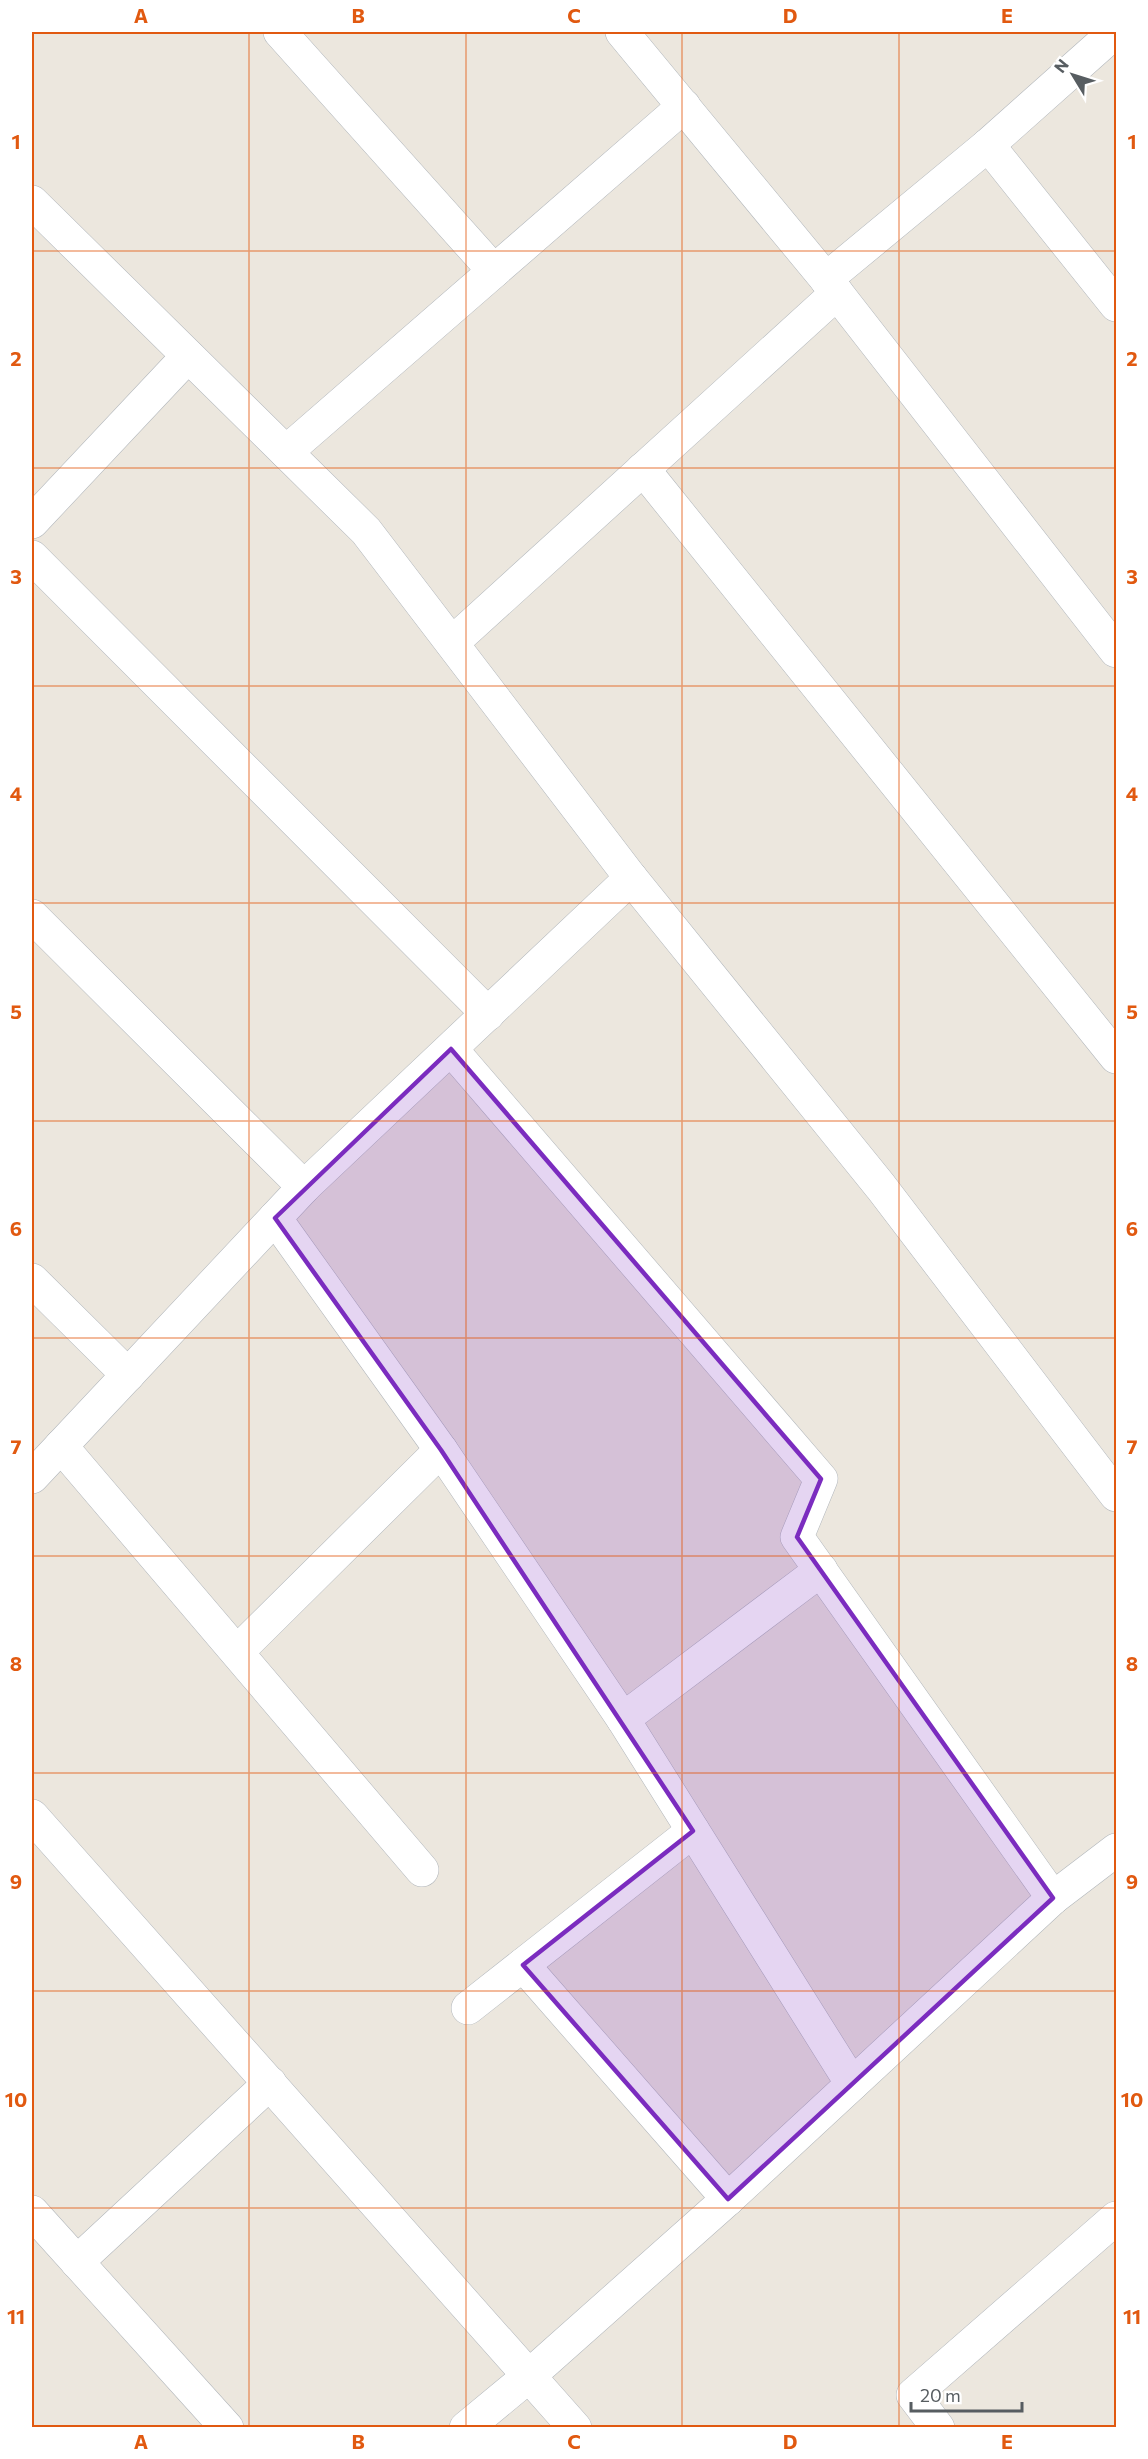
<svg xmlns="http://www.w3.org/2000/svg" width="1148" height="2459" font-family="Commissioner,sans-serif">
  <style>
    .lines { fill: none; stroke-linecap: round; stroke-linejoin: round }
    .minor-casing { stroke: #b1b6bb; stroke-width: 34 }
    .minor { stroke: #fff; stroke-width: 33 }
    .marked { fill: #7b2cbf; fill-opacity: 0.2; stroke: #7b2cbf; stroke-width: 4.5; stroke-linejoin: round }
    .grid { fill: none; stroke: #e15910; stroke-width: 1.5; stroke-opacity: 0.55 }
    .neatline { fill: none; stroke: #e15910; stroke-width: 2 }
    .grid-label { font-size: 20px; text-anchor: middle; font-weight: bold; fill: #e15910 }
  </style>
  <rect width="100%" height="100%" fill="#ece7de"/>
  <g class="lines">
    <g class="minor-casing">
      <g id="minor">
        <path d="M280 32 494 271"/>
        <path d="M622 32 826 279 1116 651"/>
        <path d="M988 145 1116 305"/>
        <path d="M32 202 366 531 631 878 881 1187 1116 1495"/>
        <path d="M826 279 988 145 1115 32"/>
        <path d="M286 452 684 106"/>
        <path d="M643 469 1116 1057"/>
        <path d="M32 522 188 356"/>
        <path d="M32 557 488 1014"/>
        <path d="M452 643 837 293"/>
        <path d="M32 916 304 1187"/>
        <path d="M451 1049 821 1479 797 1537 1053 1898"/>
        <path d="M275 1218 441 1450 623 1719"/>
        <path d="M32 1280 128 1375"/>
        <path d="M61 1446 422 1870"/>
        <path d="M32 1477 304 1187 631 878"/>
        <path d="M821 1570 623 1719 852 2084"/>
        <path d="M237 1652 441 1450"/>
        <path d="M32 1816 575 2428"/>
        <path d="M523 1965 728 2199"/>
        <path d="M468 2008 693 1831"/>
        <path d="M32 2212 227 2428"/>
        <path d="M77 2262 270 2083"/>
        <path d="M466 2428 530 2375 728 2199 1053 1898 1116 1850"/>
        <path d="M938 2428 913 2395 1116 2218"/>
      </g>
    </g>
    <use href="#minor" class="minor"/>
  </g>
  <path class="marked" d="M451 1049 821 1479 797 1537 1053 1898 728 2199 523 1965 693 1831 441 1450 275 1218Z"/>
  <path class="grid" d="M249 32V2428M466 32V2428M682 32V2428M899 32V2428M32 251H1116M32 468H1116M32 686H1116M32 903H1116M32 1121H1116M32 1338H1116M32 1556H1116M32 1773H1116M32 1991H1116M32 2208H1116"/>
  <rect width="1148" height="2459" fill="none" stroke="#ffffff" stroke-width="66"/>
  <g transform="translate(1073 75) rotate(308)" stroke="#ffffff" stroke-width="4.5" paint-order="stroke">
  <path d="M0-4.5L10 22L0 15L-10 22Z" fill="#575d61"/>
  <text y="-9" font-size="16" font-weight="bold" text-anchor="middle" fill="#575d61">N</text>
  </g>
  <path d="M911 2402v9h111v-9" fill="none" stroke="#575d61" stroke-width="3"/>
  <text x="920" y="2402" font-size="18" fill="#575d61" stroke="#ffffff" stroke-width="4.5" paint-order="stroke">20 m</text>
  <rect x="33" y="33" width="1082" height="2393" class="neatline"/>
  <g class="grid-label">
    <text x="141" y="23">A</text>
    <text x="358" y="23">B</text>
    <text x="574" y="23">C</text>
    <text x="790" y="23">D</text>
    <text x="1007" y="23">E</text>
    <text x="16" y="149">1</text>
    <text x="1132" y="149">1</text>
    <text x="16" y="366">2</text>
    <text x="1132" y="366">2</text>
    <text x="16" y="584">3</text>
    <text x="1132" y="584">3</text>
    <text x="16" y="801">4</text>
    <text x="1132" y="801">4</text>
    <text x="16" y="1019">5</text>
    <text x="1132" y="1019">5</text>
    <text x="16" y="1236">6</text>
    <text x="1132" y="1236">6</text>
    <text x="16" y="1454">7</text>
    <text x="1132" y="1454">7</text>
    <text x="16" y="1671">8</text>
    <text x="1132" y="1671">8</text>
    <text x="16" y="1889">9</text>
    <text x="1132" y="1889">9</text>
    <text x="16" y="2107">10</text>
    <text x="1132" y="2107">10</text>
    <text x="16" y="2324">11</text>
    <text x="1132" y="2324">11</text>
    <text x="141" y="2449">A</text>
    <text x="358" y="2449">B</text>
    <text x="574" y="2449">C</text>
    <text x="790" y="2449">D</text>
    <text x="1007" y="2449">E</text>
  </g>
</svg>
